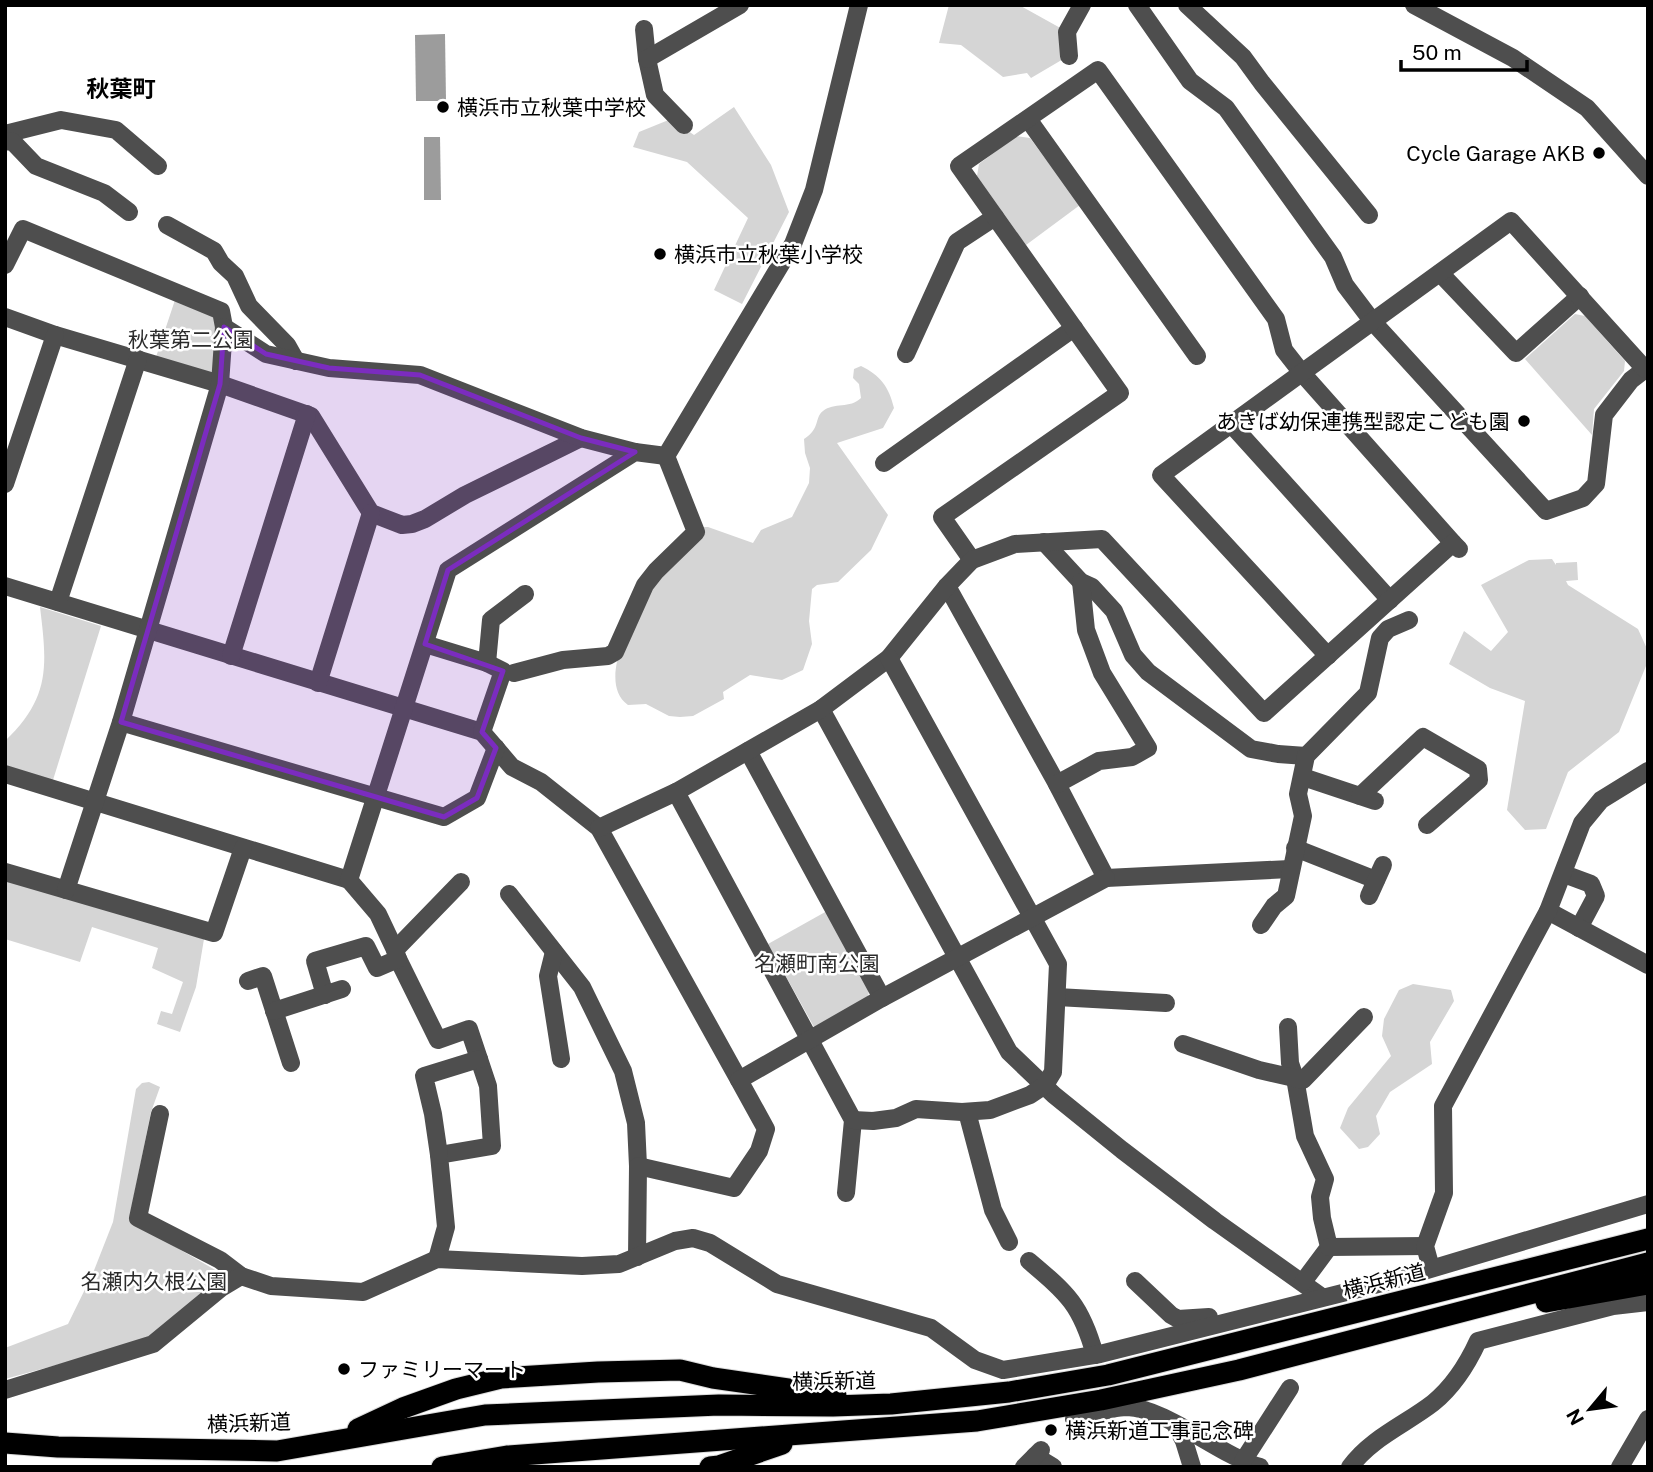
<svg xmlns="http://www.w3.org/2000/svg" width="1653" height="1472" font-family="'Public Sans','Noto Sans JP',sans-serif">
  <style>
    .green { fill: #d5d5d5 }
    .water { fill: #9c9c9c }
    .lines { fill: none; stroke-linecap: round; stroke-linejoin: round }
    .highway-casing { stroke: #dbdbdb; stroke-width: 23 }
    .minor { stroke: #4e4e4e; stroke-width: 18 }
    .highway { stroke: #000; stroke-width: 21 }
    .marked { fill: #7b2cbf; fill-opacity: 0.2; stroke: #7b2cbf; stroke-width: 5; stroke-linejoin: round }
    .poi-dot { fill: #000; stroke: #fff; stroke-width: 2.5 }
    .labels { text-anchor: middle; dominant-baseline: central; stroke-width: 5; stroke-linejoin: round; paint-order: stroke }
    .poi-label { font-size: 21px; fill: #000; stroke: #fff; text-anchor: start }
    .park-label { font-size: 21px; fill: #2c2c2c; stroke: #fff }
    .street-label { font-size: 21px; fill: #000; stroke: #fff }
    .neighbourhood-label { font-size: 23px; font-weight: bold; fill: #000; stroke: #fff }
  </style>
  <rect width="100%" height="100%" fill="#fff"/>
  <g class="green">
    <path d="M949 5H1019L1064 30 1065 58 1031 78 1027 73 1003 77 961 45 939 43Z"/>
    <path d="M734 107 771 165 789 212 742 304 714 290 748 218 687 162 633 147 639 132 671 119 694 135Z"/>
    <path d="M1016 136 1030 138 1080 205 1026 245 977 176 979 164Z"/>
    <path d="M175 300 216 315 219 377 156 357Z"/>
    <path d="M1575 314 1585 316 1625 361 1624 371 1594 409 1592 435 1525 359Z"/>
    <path d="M861 366C880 375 889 387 894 408L883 428 837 443 888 515 871 550 838 582 817 585 812 589 809 621 812 644 803 670 782 680 750 675 723 692 724 699 693 716 680 717 669 716 646 704 628 705C601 685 624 638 635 614 640 605 643 594 650 585 665 565 683 546 699 527H708L753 543 761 530 792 517 809 483 810 468 805 453 804 439C821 428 814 418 823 411 834 402 850 409 861 398L859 384 853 378 854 369Z"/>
    <path d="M1552 559 1556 565V563L1577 562 1578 580 1566 581 1568 585 1638 629 1648 651V661L1619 732 1568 772 1546 829 1525 830 1507 810 1525 701 1490 688 1449 664 1464 631 1491 651 1508 632 1481 585 1529 560Z"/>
    <path d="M40 607 101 626 53 780 5 766V741C51 697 47 665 40 607Z"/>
    <path d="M5 879 204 939 196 987 180 1032 157 1024 161 1011 172 1014 183 982 152 968 158 948 92 927 80 962 5 939Z"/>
    <path d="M827 911 869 991 868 997 814 1027 768 944Z"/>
    <path d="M1413 984 1451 990 1454 1001 1430 1042 1432 1064 1390 1092 1376 1116 1380 1134 1368 1147 1359 1149 1340 1128 1348 1108 1391 1056 1382 1036 1384 1019 1399 990Z"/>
    <path d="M149 1082 160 1087 151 1112 129 1220 217 1271 219 1280 148 1340 5 1379V1348L68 1324 93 1273 113 1222 136 1089 142 1083Z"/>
  </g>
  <g class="water">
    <path d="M445 34 446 101H416L415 35Z"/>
    <path d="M424 137H440L441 200H424Z"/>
  </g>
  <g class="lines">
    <g class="highway-casing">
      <g id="highway">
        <path d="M1546 1302 1648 1284"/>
        <path d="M358 1429 403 1408 456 1389 501 1378 598 1372 680 1370 713 1378 836 1396"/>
        <path d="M5 1443 58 1447 277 1451 485 1415 719 1405 833 1406 891 1404 1009 1392 1108 1375 1648 1239"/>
        <path d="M442 1467 507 1456 977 1421 1101 1400 1239 1370 1648 1263"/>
        <path d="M710 1467 719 1466 782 1444"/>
      </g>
    </g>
    <g class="minor">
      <path d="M1137 5 1190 81 1226 108 1333 257 1345 285 1373 322 1546 511 1583 498 1596 484 1604 415 1631 380 1648 367"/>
      <path d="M1187 5 1243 57 1262 83 1369 215"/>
      <path d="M1414 5 1513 58 1587 108 1648 176"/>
      <path d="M644 29 647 59 655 95 684 125"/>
      <path d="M1069 56 1067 32 1082 5"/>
      <path d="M647 59 740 5"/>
      <path d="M1028 119 1197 356"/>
      <path d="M5 134 61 120 116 130 158 166"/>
      <path d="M5 141 13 142 36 166 104 193 129 212"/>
      <path d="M167 225 214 251 221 263 235 276 249 306 287 345 296 361"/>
      <path d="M5 265 23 229 221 311 224 327"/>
      <path d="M1440 273 1516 353 1580 296"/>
      <path d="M5 317 55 335 220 384 311 416 371 513 402 525 412 524 425 519 465 495 581 438"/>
      <path d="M906 354 957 242 995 217"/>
      <path d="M1231 424 1390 600"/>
      <path d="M884 463 1074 328"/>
      <path d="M5 484 55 335"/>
      <path d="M1044 542 1081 582 1092 587 1114 611 1133 655 1148 672 1251 749 1278 754 1306 756"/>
      <path d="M972 560 942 517 1120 393 959 166 1098 70 1276 319 1284 350 1302 373 1453 543"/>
      <path d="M5 586 482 732 512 767 541 782 599 828 739 1080"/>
      <path d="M947 586 1057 784 1106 878 1290 869"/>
      <path d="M58 602 138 359"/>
      <path d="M425 644 487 663 503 671 482 732"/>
      <path d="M231 656 307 414"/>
      <path d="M1328 656 1161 475 1511 221 1645 369"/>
      <path d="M487 663 491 620 525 594"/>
      <path d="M514 673 563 660 608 656 615 652 645 585 656 571 696 532 666 456"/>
      <path d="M318 683 371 513"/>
      <path d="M821 709 1009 1052 1054 1095 1122 1150 1215 1221 1322 1297"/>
      <path d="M121 722 444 817 477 798 496 748"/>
      <path d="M748 751 882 998"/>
      <path d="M5 774 349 880"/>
      <path d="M1303 777 1375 801"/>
      <path d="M1057 784 1099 761 1132 757 1148 748 1102 673 1086 630 1081 582"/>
      <path d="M676 792 853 1120 846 1193"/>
      <path d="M1360 796 1423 737 1478 769 1479 780 1427 825"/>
      <path d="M599 828 676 792 821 709 889 658 947 586 972 560 1015 544 1102 539 1264 713 1453 543 1459 549"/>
      <path d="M1295 848 1376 880"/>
      <path d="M5 872 214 933 243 848"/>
      <path d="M1564 874 1591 884 1596 896 1579 928"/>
      <path d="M66 890 121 722 220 384 224 327 266 354 329 368 420 375 581 438 635 452"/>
      <path d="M509 894 582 987 623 1071 636 1123 638 1166"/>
      <path d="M1369 896 1383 865"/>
      <path d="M1548 911 1648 965"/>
      <path d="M1261 925 1274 906 1286 896 1303 816 1298 794 1306 756 1368 693 1380 638 1388 629 1409 620"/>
      <path d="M395 950 378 914 349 880 448 570 635 452 666 456 793 244 814 190 859 5"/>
      <path d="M554 952 548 976 561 1059"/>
      <path d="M398 959 438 1040 469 1029 488 1086 492 1146 439 1155 446 1227 437 1259"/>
      <path d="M248 981 263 976 291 1063"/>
      <path d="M325 995 315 961 366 946 377 968 398 959 395 950 461 882"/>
      <path d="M1057 997 1166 1003"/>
      <path d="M274 1011 342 989"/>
      <path d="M1288 1027 1290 1063 1295 1078 1305 1136 1325 1179 1320 1197 1322 1218 1329 1247 1303 1282"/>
      <path d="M1183 1044 1259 1070 1303 1080 1364 1017"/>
      <path d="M967 1112 993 1210 1009 1242"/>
      <path d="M160 1114 138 1218 220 1260 241 1276"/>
      <path d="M853 1120 873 1121 896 1118 916 1109 962 1112 990 1110 1030 1095 1045 1085 1053 1072 1058 964 889 658"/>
      <path d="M439 1155 433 1114 424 1076 479 1059"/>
      <path d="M1329 1247 1425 1246"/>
      <path d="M637 1257 638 1166 734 1188 759 1151 766 1129 739 1080 882 998 1106 878"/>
      <path d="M1029 1261C1068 1294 1081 1305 1095 1355"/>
      <path d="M1431 1268 1425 1246 1444 1193 1443 1106 1548 911 1582 823 1601 800 1648 771"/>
      <path d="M1135 1281 1171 1315 1178 1319 1209 1317"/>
      <path d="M5 1390 153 1344 221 1288 241 1276 271 1286 363 1292 437 1259 582 1266 619 1264 675 1241 693 1238 710 1243 777 1284 931 1328 975 1360 1003 1370 1100 1354 1394 1280 1648 1204"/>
      <path d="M1074 1419C1090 1415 1111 1407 1127 1407 1166 1408 1219 1455 1260 1467"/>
      <path d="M1175 1424 1184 1441 1192 1467"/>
      <path d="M1035 1456 1053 1467"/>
      <path d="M1243 1461 1290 1388"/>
      <path d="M1024 1467 1041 1450"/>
      <path d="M1350 1467C1371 1438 1406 1424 1433 1403 1454 1386 1467 1365 1478 1341L1613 1306 1648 1302"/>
      <path d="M1620 1467 1648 1419"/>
    </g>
    <use href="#highway" class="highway"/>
  </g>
  <path class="marked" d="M224 327 266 354 329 368 420 375 581 438 635 452 448 570 425 644 503 671 482 732 496 748 477 798 444 817 121 722 220 384Z"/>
  <g class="poi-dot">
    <circle cx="443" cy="107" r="7"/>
    <circle cx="1599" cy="153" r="7"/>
    <circle cx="660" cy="254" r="7"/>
    <circle cx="1524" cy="421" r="7"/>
    <circle cx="344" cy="1369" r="7"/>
    <circle cx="1051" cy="1430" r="7"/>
  </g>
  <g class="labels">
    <g class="poi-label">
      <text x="457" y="107">横浜市立秋葉中学校</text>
      <text x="1585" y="153" text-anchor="end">Cycle Garage AKB</text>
      <text x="674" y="254">横浜市立秋葉小学校</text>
      <text x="1510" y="421" text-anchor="end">あきば幼保連携型認定こども園</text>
      <text x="358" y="1369">ファミリーマート</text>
      <text x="1065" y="1430">横浜新道工事記念碑</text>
    </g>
    <g class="park-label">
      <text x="191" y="339">秋葉第二公園</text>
      <text x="817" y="963">名瀬町南公園</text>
      <text x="154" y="1281">名瀬内久根公園</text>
    </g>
    <g class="street-label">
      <text transform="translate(1384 1281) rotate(-14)">横浜新道</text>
      <text transform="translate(834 1381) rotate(-1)">横浜新道</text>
      <text transform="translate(249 1423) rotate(-2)">横浜新道</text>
    </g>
    <g class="neighbourhood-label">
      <text x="121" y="88">秋葉町</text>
    </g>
  </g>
  <rect width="1653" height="1472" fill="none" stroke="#000000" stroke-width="14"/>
  <g transform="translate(1590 1409) rotate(241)" stroke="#ffffff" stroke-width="5" paint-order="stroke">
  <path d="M0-5L12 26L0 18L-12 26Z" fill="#000000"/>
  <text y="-10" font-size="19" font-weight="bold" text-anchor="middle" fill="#000000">N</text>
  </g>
  <path d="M1401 60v10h126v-10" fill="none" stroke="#000000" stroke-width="3.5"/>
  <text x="1412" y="60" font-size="21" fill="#000000" stroke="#ffffff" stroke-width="5" paint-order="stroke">50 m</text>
</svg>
